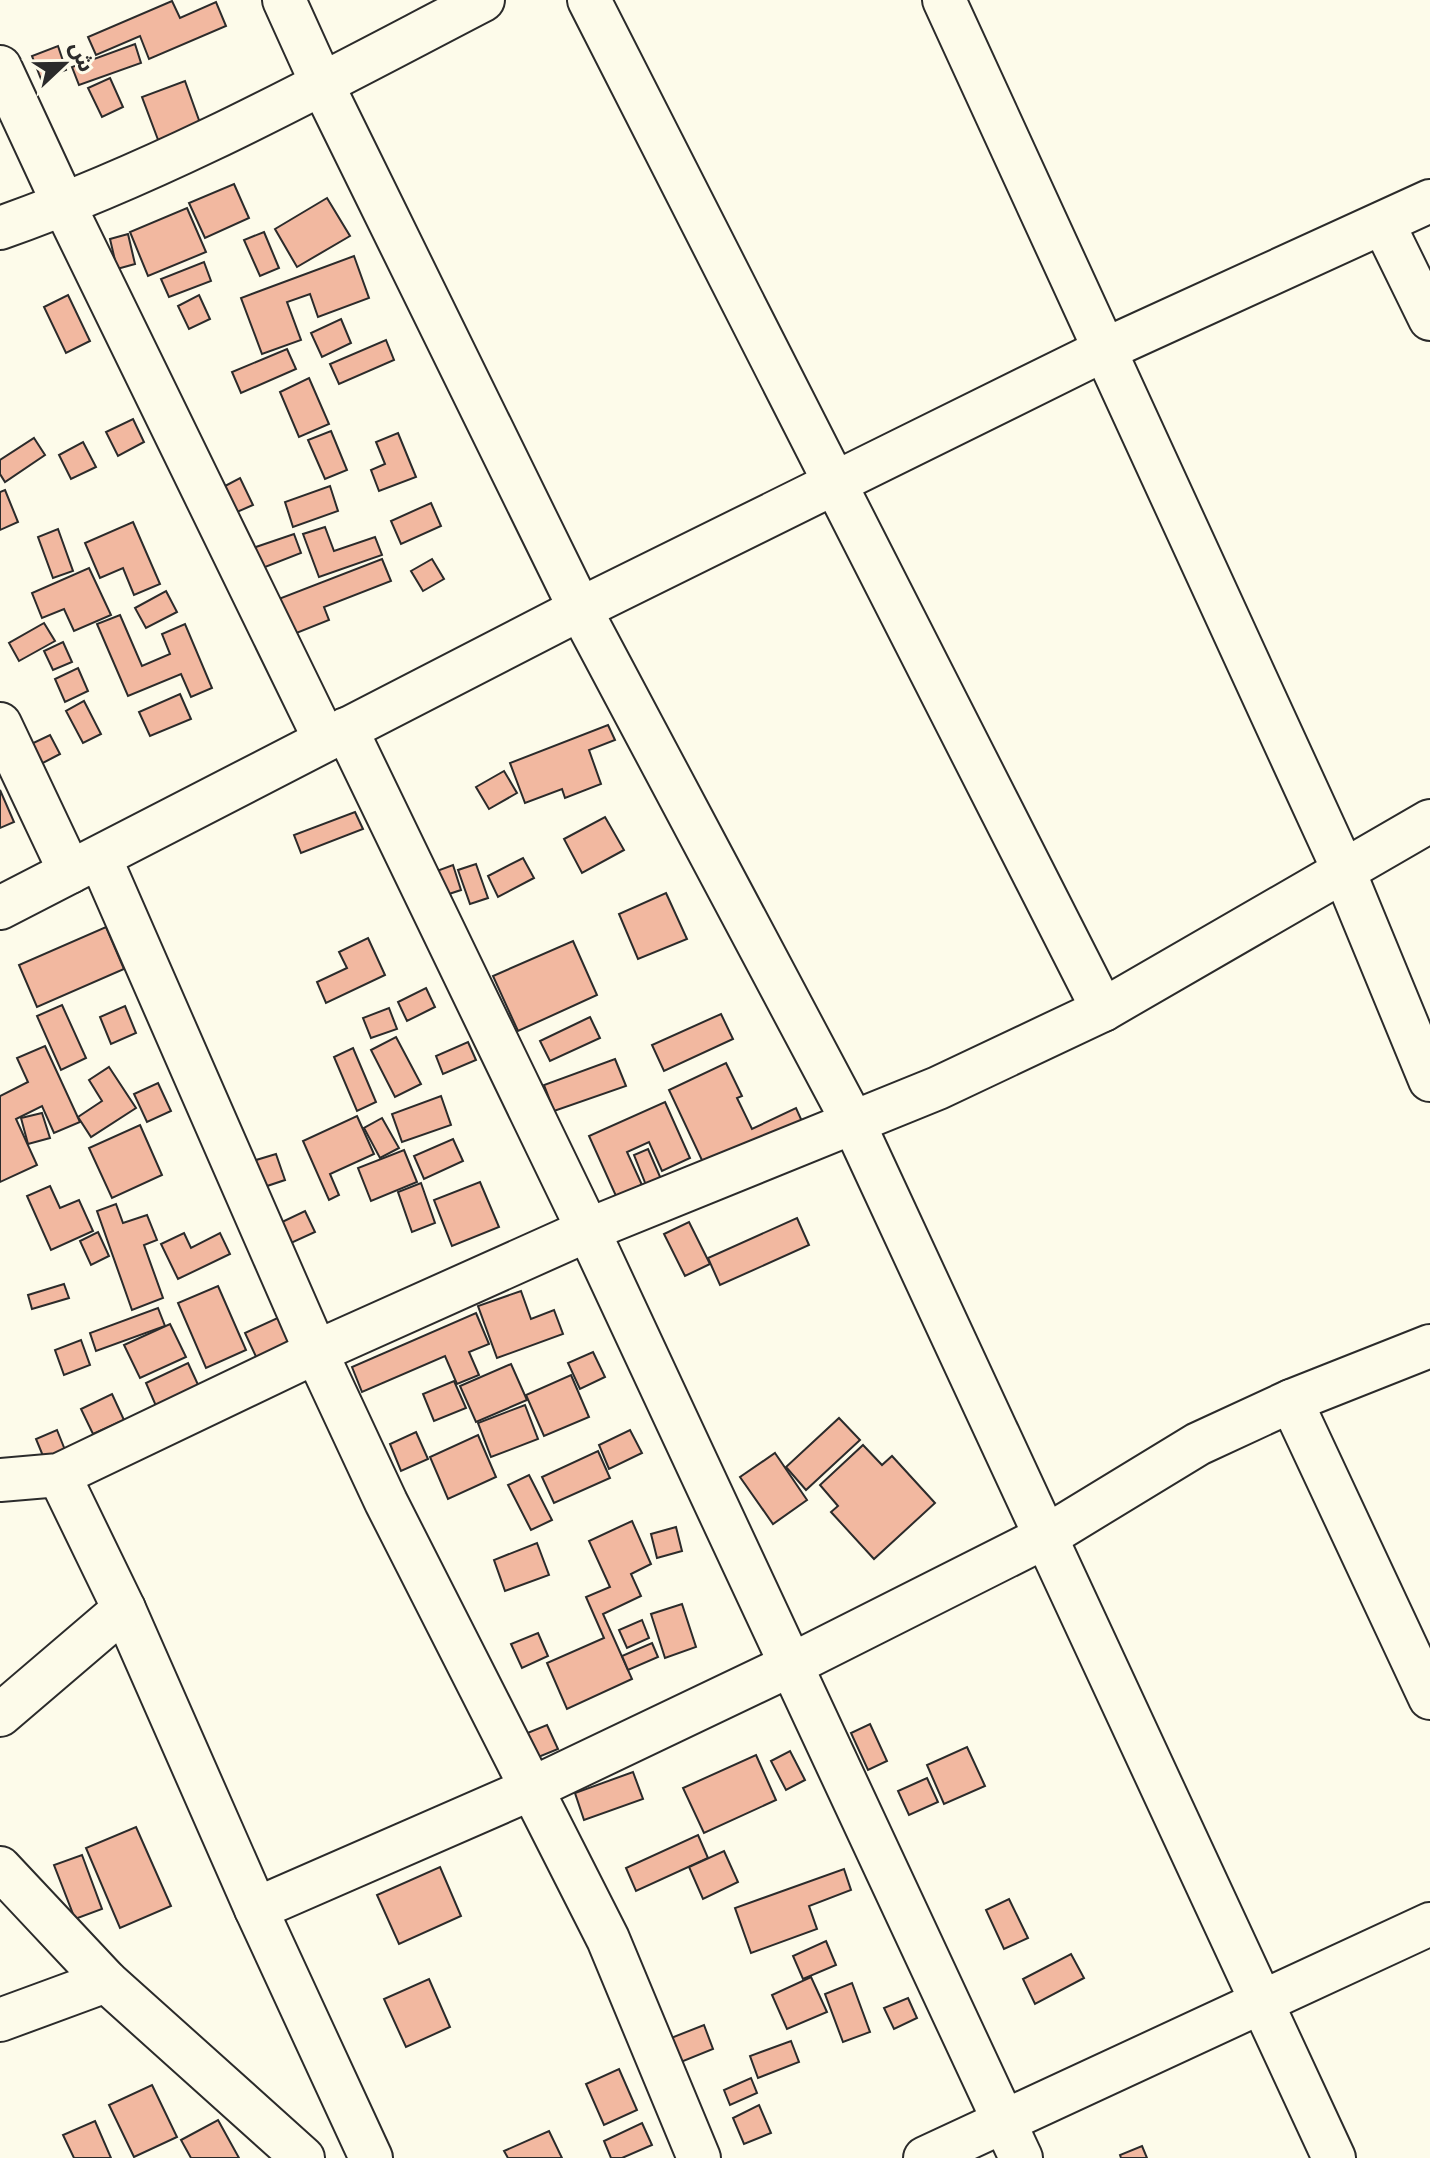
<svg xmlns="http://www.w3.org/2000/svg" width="1430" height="2158" font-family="Georgia,'Noto Sans Arabic',serif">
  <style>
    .building { fill: #f2b8a0; stroke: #2b2b2b; stroke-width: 2 }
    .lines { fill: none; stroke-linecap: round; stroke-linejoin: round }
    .minor-casing { stroke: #2b2b2b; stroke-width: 46 }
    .minor { stroke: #fdfbea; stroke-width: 42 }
  </style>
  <rect width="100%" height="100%" fill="#fdfbea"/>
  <g class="building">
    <path d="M172 1 180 18 216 2 226 26 149 59 140 36 96 55 88 37Z"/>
    <path d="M135 44 141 63 79 85 72 67Z"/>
    <path d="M58 46 66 70 41 79 32 56Z"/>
    <path d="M110 78 123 107 102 117 88 88Z"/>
    <path d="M185 81 205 137 163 153 142 97Z"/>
    <path d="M234 184 249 218 205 238 189 203Z"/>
    <path d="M327 198 350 236 297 267 275 229Z"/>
    <path d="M187 208 206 252 148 276 130 232Z"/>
    <path d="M264 232 279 268 260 276 244 240Z"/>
    <path d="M128 234 135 264 117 269 110 239Z"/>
    <path d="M354 256 369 298 318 317 310 294 287 302 301 340 262 354 241 298Z"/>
    <path d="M204 262 211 281 169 297 161 279Z"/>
    <path d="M68 295 90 341 66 353 44 307Z"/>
    <path d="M199 295 210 319 189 329 178 306Z"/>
    <path d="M341 319 351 343 322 357 311 333Z"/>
    <path d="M386 340 394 360 339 384 330 364Z"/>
    <path d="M287 349 296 369 241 393 232 372Z"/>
    <path d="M309 378 329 424 299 437 280 392Z"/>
    <path d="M133 419 144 442 118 456 106 432Z"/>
    <path d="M331 431 347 470 325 479 308 440Z"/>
    <path d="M398 433 416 477 379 491 371 470 385 464 376 442Z"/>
    <path d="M34 438 45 455 5 482 0 474V460Z"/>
    <path d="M83 442 96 467 71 479 59 455Z"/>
    <path d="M240 478 253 505 237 512 225 486Z"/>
    <path d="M330 486 338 511 293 527 285 502Z"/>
    <path d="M5 490 18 522 0 530V492Z"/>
    <path d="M431 503 441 526 401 544 391 521Z"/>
    <path d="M133 522 160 584 134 595 123 568 100 578 85 543Z"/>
    <path d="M325 527 334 551 375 537 382 555 319 577 303 534Z"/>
    <path d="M58 529 73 571 53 578 38 537Z"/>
    <path d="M294 534 301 553 260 569 253 548Z"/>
    <path d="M382 559 391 581 324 607 329 620 289 636 276 600Z"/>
    <path d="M432 559 444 579 423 591 411 571Z"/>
    <path d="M89 568 111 615 74 631 64 609 42 618 32 593Z"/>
    <path d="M166 591 177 612 146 628 135 608Z"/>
    <path d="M120 615 142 666 170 654 162 634 185 624 212 688 191 697 181 674 128 696 97 624Z"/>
    <path d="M44 623 55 641 19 661 9 643Z"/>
    <path d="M63 642 72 662 53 670 44 651Z"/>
    <path d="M78 668 88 691 65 702 55 679Z"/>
    <path d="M180 694 191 719 150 736 139 712Z"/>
    <path d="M84 701 101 734 83 743 66 711Z"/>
    <path d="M608 725 615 740 589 750 601 784 565 798 562 789 525 803 510 763Z"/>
    <path d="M50 735 60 754 37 766 27 746Z"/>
    <path d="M504 771 517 793 489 809 476 787Z"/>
    <path d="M0 790 14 822 0 828Z"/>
    <path d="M355 812 363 829 301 853 294 835Z"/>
    <path d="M605 817 624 850 582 873 564 839Z"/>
    <path d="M523 858 534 878 498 897 488 876Z"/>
    <path d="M476 864 488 898 470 904 458 870Z"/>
    <path d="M453 865 461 890 443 896 434 872Z"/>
    <path d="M666 893 687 939 638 959 619 914Z"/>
    <path d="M106 927 124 969 37 1007 19 965Z"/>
    <path d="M368 938 385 975 326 1003 317 982 347 968 339 952Z"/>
    <path d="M573 941 597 995 518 1031 493 976Z"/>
    <path d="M426 988 435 1007 407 1021 398 1002Z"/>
    <path d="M62 1005 86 1058 61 1070 37 1016Z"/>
    <path d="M125 1006 136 1033 111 1044 100 1017Z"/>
    <path d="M389 1008 397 1029 371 1038 363 1018Z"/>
    <path d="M721 1014 733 1039 664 1071 652 1045Z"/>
    <path d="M590 1017 600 1038 550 1061 540 1041Z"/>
    <path d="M396 1037 421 1084 395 1097 371 1050Z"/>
    <path d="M468 1042 476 1060 443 1074 436 1056Z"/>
    <path d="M45 1046 80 1122 54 1133 42 1106 16 1119 37 1165 0 1182V1096L28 1082 17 1058Z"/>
    <path d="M353 1048 376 1102 357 1111 334 1057Z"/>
    <path d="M615 1059 626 1086 554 1111 544 1085Z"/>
    <path d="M726 1063 742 1096 737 1098 752 1129 796 1108 805 1128 708 1173 669 1090Z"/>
    <path d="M109 1067 136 1108 91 1137 78 1117 102 1101 89 1080Z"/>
    <path d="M158 1083 171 1111 147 1122 134 1094Z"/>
    <path d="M441 1096 451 1125 402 1142 392 1114Z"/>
    <path d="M665 1102 690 1158 662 1171 649 1142 627 1152 642 1185 616 1196 589 1136Z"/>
    <path d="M42 1113 50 1138 28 1144 21 1118Z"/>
    <path d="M357 1116 374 1154 330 1174 339 1195 329 1200 303 1141Z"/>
    <path d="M382 1118 399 1148 380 1158 364 1128Z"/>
    <path d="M140 1125 162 1175 112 1198 89 1148Z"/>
    <path d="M453 1139 463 1161 424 1179 414 1156Z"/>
    <path d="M648 1149 661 1179 646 1185 634 1155Z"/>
    <path d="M404 1150 417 1182 371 1201 358 1168Z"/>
    <path d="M276 1154 285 1180 252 1191 243 1164Z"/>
    <path d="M480 1182 499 1227 452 1246 434 1200Z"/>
    <path d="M421 1183 435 1223 412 1232 398 1192Z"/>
    <path d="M50 1186 60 1208 79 1200 93 1231 51 1250 27 1196Z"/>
    <path d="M116 1204 123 1223 147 1215 157 1240 144 1245 163 1298 132 1310 97 1211Z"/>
    <path d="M305 1211 315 1232 291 1243 282 1222Z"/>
    <path d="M797 1218 809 1245 720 1285 708 1258Z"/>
    <path d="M689 1222 710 1264 685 1276 664 1234Z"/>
    <path d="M98 1232 109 1256 91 1265 80 1241Z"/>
    <path d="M184 1233 191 1248 220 1233 230 1254 178 1279 161 1244Z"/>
    <path d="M64 1284 69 1298 32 1309 28 1295Z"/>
    <path d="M218 1286 246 1350 206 1368 178 1303Z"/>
    <path d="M521 1291 531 1319 554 1310 563 1334 497 1358 478 1306Z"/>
    <path d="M158 1308 165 1326 96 1351 90 1333Z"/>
    <path d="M476 1313 489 1344 469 1352 479 1375 457 1384 445 1356 362 1392 352 1367Z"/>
    <path d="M284 1315 298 1346 259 1363 245 1333Z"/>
    <path d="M170 1324 186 1357 140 1378 124 1345Z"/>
    <path d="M81 1340 90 1365 64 1375 55 1350Z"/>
    <path d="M593 1352 605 1377 580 1389 568 1363Z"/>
    <path d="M188 1363 206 1402 163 1422 146 1383Z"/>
    <path d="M511 1364 527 1400 476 1422 460 1386Z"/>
    <path d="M571 1375 589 1417 544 1436 526 1395Z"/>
    <path d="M454 1381 466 1408 434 1421 423 1394Z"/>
    <path d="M112 1394 124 1420 93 1434 81 1409Z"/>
    <path d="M525 1405 538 1439 491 1457 478 1423Z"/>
    <path d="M839 1418 860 1440 806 1490 786 1467Z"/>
    <path d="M57 1430 71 1465 50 1473 36 1439Z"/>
    <path d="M630 1430 642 1453 609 1469 599 1445Z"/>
    <path d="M416 1432 428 1459 401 1471 390 1444Z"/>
    <path d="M478 1435 496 1477 448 1499 430 1457Z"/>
    <path d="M863 1445 882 1465 892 1456 935 1503 874 1559 831 1512 838 1506 820 1485Z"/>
    <path d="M598 1451 610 1478 554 1503 542 1477Z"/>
    <path d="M775 1453 807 1500 773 1524 740 1477Z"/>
    <path d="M529 1475 552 1520 531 1530 508 1485Z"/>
    <path d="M632 1521 651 1564 631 1574 641 1596 603 1614 632 1679 567 1709 547 1663 604 1638 586 1597 610 1587 589 1541Z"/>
    <path d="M676 1527 682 1551 657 1558 651 1534Z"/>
    <path d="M537 1543 549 1575 505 1591 494 1560Z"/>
    <path d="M682 1604 696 1647 665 1658 651 1614Z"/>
    <path d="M642 1620 649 1638 627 1648 619 1630Z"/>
    <path d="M538 1633 548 1656 522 1668 511 1644Z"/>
    <path d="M652 1643 658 1657 628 1670 622 1656Z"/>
    <path d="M870 1724 887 1761 868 1770 851 1733Z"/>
    <path d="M547 1725 558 1749 536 1758 525 1734Z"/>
    <path d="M967 1747 985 1786 944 1804 927 1765Z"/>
    <path d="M790 1751 805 1780 786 1790 771 1761Z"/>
    <path d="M756 1755 776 1800 704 1833 683 1788Z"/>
    <path d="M633 1772 643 1799 584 1820 575 1793Z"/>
    <path d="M927 1778 938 1802 909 1815 898 1791Z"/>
    <path d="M136 1827 171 1906 120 1928 86 1848Z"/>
    <path d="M698 1835 708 1858 636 1891 626 1868Z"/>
    <path d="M724 1851 738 1882 703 1899 689 1867Z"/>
    <path d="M82 1855 102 1909 75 1919 54 1865Z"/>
    <path d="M440 1867 461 1916 399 1944 377 1895Z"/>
    <path d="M844 1869 851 1890 809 1906 817 1929 751 1953 735 1908Z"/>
    <path d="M1009 1899 1028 1938 1004 1949 986 1910Z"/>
    <path d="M826 1941 836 1965 803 1979 793 1956Z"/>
    <path d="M1071 1954 1084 1978 1035 2004 1023 1979Z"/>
    <path d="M811 1977 827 2012 787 2029 772 1995Z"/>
    <path d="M429 1979 450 2027 406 2047 384 1999Z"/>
    <path d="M852 1983 870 2032 843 2042 825 1994Z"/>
    <path d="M908 1998 917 2018 894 2029 884 2008Z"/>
    <path d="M704 2025 713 2049 676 2064 666 2040Z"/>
    <path d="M791 2041 799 2062 758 2078 750 2056Z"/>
    <path d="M619 2069 637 2110 604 2125 586 2084Z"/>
    <path d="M751 2078 757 2093 730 2105 724 2090Z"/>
    <path d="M152 2085 177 2137 134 2157 109 2105Z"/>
    <path d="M759 2105 771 2133 744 2144 733 2118Z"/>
    <path d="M218 2120 239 2158H191L181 2140Z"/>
    <path d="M95 2121 111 2158H74L63 2135Z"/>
    <path d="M642 2123 652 2145 622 2158H611L604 2141Z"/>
    <path d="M549 2131 562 2158H508L504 2151Z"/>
    <path d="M1142 2146 1147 2158H1121L1120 2155Z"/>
  </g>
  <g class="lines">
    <g class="minor-casing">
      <g id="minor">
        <path d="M284 0 322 84 580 609 854 1124 1334 2158"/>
        <path d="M589 0 1103 1010"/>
        <path d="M944 0 1343 869 1430 1080"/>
        <path d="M0 67 64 205 325 740"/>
        <path d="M1383 223 1430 319"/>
        <path d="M0 228C168 169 325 82 483 0"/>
        <path d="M0 724 70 872"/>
        <path d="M346 729 588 1230 1021 2158"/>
        <path d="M100 858 316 1352 386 1502 608 1939 699 2158"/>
        <path d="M0 908 580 609 1104 350 1430 201"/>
        <path d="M1291 1401 1430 1698"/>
        <path d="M59 1475 124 1609 256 1909 371 2158"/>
        <path d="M0 1480 59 1475 316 1352 588 1230 938 1088 1103 1010 1430 821"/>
        <path d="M0 1715 124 1609"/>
        <path d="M0 1868 106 1981 303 2158"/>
        <path d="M256 1909 533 1788 793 1664 1047 1536 1198 1444 1291 1401 1430 1346"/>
        <path d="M0 2020 106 1981"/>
        <path d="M925 2158 1430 1924"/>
      </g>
    </g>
    <use href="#minor" class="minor"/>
  </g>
  <g transform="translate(64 64) rotate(68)" stroke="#fdfbea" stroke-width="6" paint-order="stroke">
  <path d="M0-6L14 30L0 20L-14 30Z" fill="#2b2b2b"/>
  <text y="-12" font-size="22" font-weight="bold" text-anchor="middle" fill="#2b2b2b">ش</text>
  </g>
</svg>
